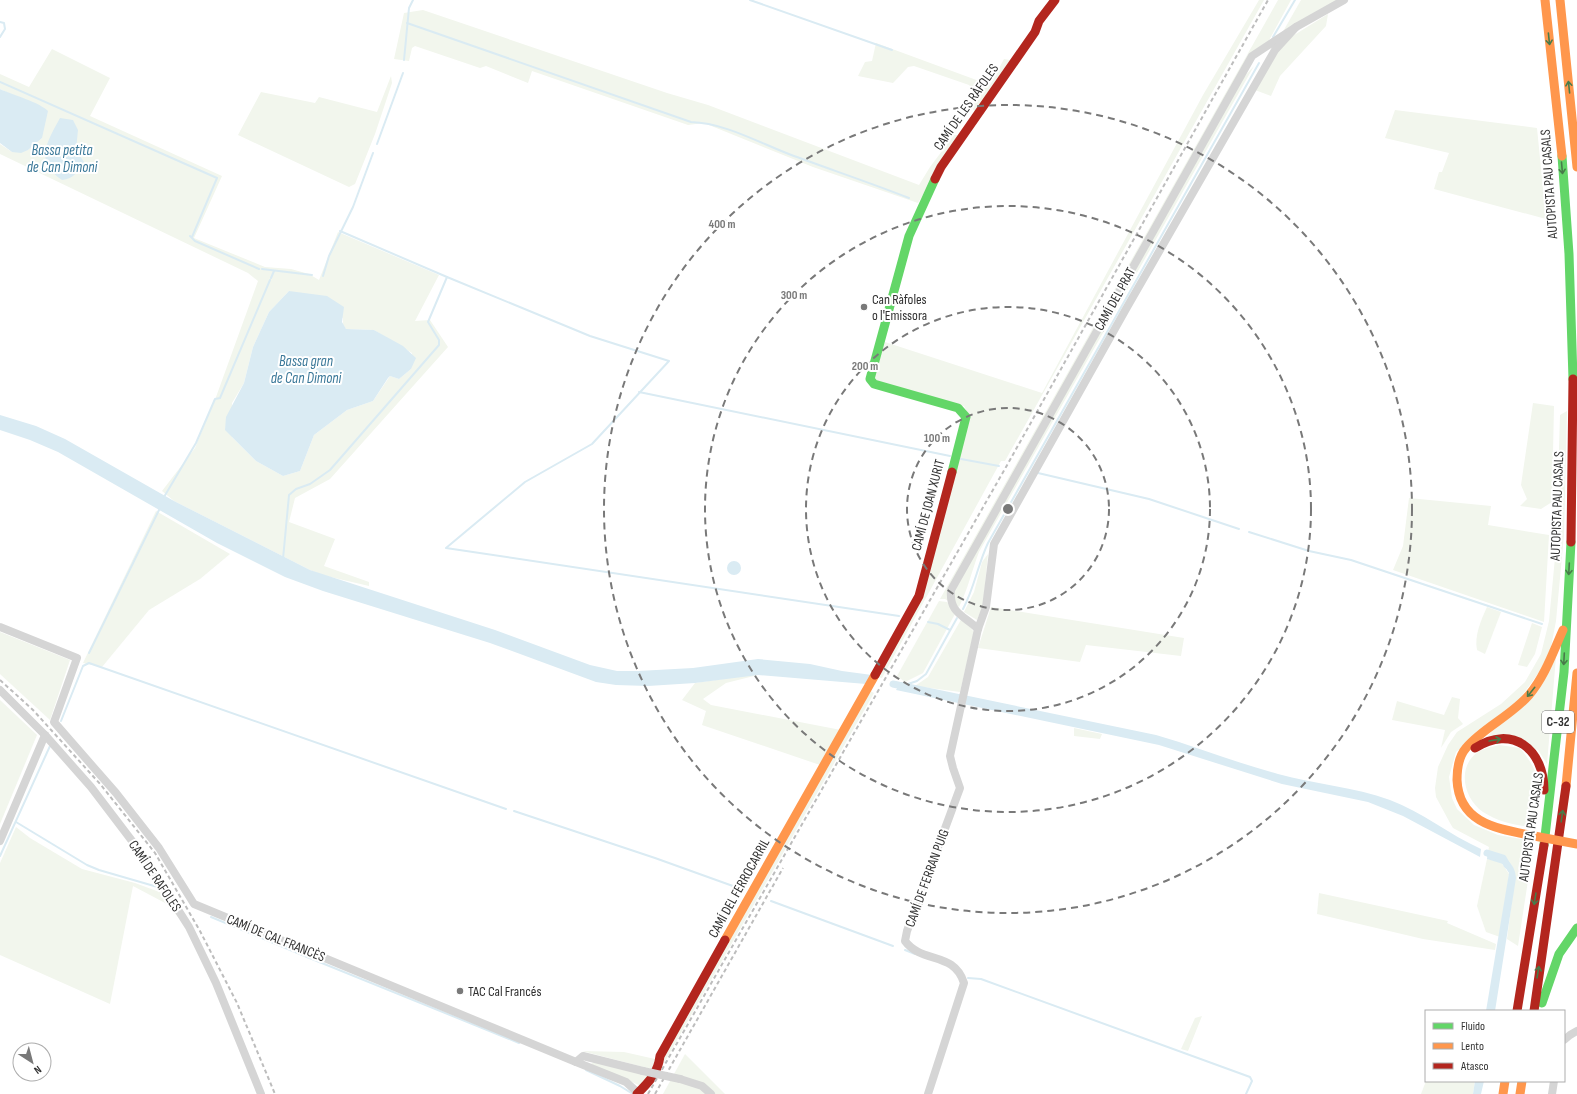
<svg xmlns="http://www.w3.org/2000/svg" width="1577" height="1094" font-family="'Sofia Sans Condensed',sans-serif">
  <style>
    .green { fill: #f2f6ed; fill-rule: evenodd }
    .water { fill: #daebf3 }
    .lines { fill: none; stroke-linecap: round; stroke-linejoin: round }
    .stream { stroke: #daebf3; stroke-width: 2 }
    .canal { stroke: #daebf3; stroke-width: 7 }
    .street { stroke: #d5d5d5; stroke-width: 8 }
    .fast { stroke: #63d668; stroke-width: 9 }
    .slow { stroke: #ff974d; stroke-width: 9 }
    .jam { stroke: #b3261e; stroke-width: 9 }
    .rail { stroke: #bdbdbd; stroke-width: 2; stroke-dasharray: 4 3; stroke-linecap: butt }
    .street-bridge { stroke: #d5d5d5; stroke-width: 8 }
    .slow-bridge { stroke: #ff974d; stroke-width: 9 }
    .oneway { stroke: #487b4a }
    .ring { fill: none; stroke: #797979; stroke-width: 2; stroke-dasharray: 7 5 }
    .poi-dot { fill: #797979; stroke: #fff; stroke-width: 1.5 }
    .labels { text-anchor: middle; dominant-baseline: central; stroke-width: 4; stroke-linejoin: round; paint-order: stroke }
    .shield { fill: #fff; stroke: #6f6f6f; stroke-width: 1 }
    .shield-label { font-size: 13px; font-weight: bold; fill: #313131 }
    .street-label { font-size: 14px; fill: #313131; stroke: #fff }
    .poi-label { font-size: 14px; fill: #313131; stroke: #fff; text-anchor: start }
    .water-label { font-size: 15px; font-style: italic; fill: #397798; stroke: #fff }
    .centre { fill: #797979; stroke: #fff; stroke-width: 2 }
    .ring-label { font-size: 12px; text-anchor: middle; font-weight: bold; fill: #797979; stroke: #fff; stroke-width: 4; stroke-linejoin: round; paint-order: stroke }
  </style>
  <rect width="100%" height="100%" fill="#fff"/>
  <g class="green">
    <path d="M1259 0H1264L1005 461H1001L882 678 877 677 922 595 969 416 964 406 952 404 877 383 873 372 885 342 1042 393 1203 95Z"/>
    <path d="M1278 0H1291L1267 44 1252 53 1244 77 1254 66 979 552C972 570 968 589 959 607L945 599H940Z"/>
    <path d="M1301 0H1341L1281 35Z"/>
    <path d="M423 10 667 93 708 105 919 185 930 167 954 135H958L918 203 813 167 704 123 688 125 532 71 528 83 486 66 480 68 415 46 412 48 409 61 394 59 404 13Z"/>
    <path d="M1328 14 1326 26 1280 76 1271 96 1255 90 1277 51 1291 37Z"/>
    <path d="M876 43 990 85 1004 59 1010 60 975 111 970 107 974 90 969 85 914 66 908 67 893 83 858 76 865 62 872 61Z"/>
    <path d="M52 49 110 78 90 116 222 176 194 238 265 267 291 269 309 274 319 280 338 232 439 275 415 321 430 320 448 347 330 479 295 498 289 522 335 539 324 566 369 582V586L322 575 310 570 174 501 162 491 195 448 216 397 258 281 248 273 0 154V144L12 152 28 150 42 138 15 96 0 89V74L29 87ZM289 291 343 318V325L346 329 374 330 412 353 411 369 399 379 390 376 373 401 347 410 314 435 300 471 283 476 256 461 232 437V403L244 383 253 347 269 312Z"/>
    <path d="M391 76 392 83 375 134 355 184 349 187 238 135 261 92 315 103 319 97 377 112Z"/>
    <path d="M1395 110 1537 128 1546 219 1434 189 1439 172H1442L1449 153 1385 138Z"/>
    <path d="M1533 403 1554 406 1552 502 1541 509 1520 506 1527 499 1521 485Z"/>
    <path d="M1567 411 1564 535 1556 621 1551 647 1542 668 1519 700 1456 752 1449 777 1452 798 1457 809 1474 825 1498 835 1534 841 1518 946 1507 939 1515 877 1511 864 1487 857 1489 847 1453 828 1450 823 1436 797 1435 788 1438 767 1448 745 1457 732 1501 704 1525 682 1541 654 1549 621 1556 547 1560 415Z"/>
    <path d="M1409 498 1491 506 1488 525 1549 535 1544 622 1393 570 1403 546Z"/>
    <path d="M156 511 230 554 200 579 149 610 102 667 83 663Z"/>
    <path d="M988 554 983 605 977 620 964 612 974 592 982 562Z"/>
    <path d="M939 601 947 602 955 614 923 673 905 682 897 676Z"/>
    <path d="M991 607 1184 638 1181 656 1086 645 1080 662 978 648Z"/>
    <path d="M1487 607 1501 612 1485 654 1477 650C1474 636 1481 620 1487 607Z"/>
    <path d="M962 618 974 632 960 692 915 686 928 677Z"/>
    <path d="M1532 623 1542 627 1535 654 1527 667 1518 665Z"/>
    <path d="M0 632 70 660 50 720 0 674Z"/>
    <path d="M1556 657 1547 764 1538 750 1488 736Z"/>
    <path d="M750 675H758L726 683 703 699 711 705 841 730 820 765 702 725 706 711 682 700 695 683Z"/>
    <path d="M869 690 874 693 664 1063V1053Z"/>
    <path d="M1452 697 1460 699 1458 718 1463 724 1451 732 1441 748 1445 730 1392 720 1397 701 1444 715Z"/>
    <path d="M0 700 37 735 0 824Z"/>
    <path d="M1074 728 1102 734 1100 739 1074 736Z"/>
    <path d="M1499 745 1520 748C1546 780 1539 790 1536 828 1517 825 1500 823 1483 812 1464 799 1456 767 1478 752 1485 748 1491 747 1499 745Z"/>
    <path d="M16 827 30 838 82 869 135 883 165 894 183 923 167 904 133 886 110 1004 0 955V863Z"/>
    <path d="M1487 859 1501 862 1509 874 1500 937 1486 932 1477 906Z"/>
    <path d="M1319 893 1448 921 1447 923 1496 944 1495 950 1423 939 1317 914Z"/>
    <path d="M1202 1016 1188 1051 1181 1049 1195 1018Z"/>
    <path d="M582 1051 624 1052 655 1059V1070Z"/>
    <path d="M685 1054 725 1094H663Z"/>
    <path d="M599 1061 652 1075 641 1086 591 1064 592 1063Z"/>
    <path d="M1426 1081H1475L1473 1094H1421Z"/>
  </g>
  <g class="water">
    <path d="M0 89C13 95 39 102 48 111L42 138 28 150 21 153 12 152 0 143Z"/>
    <path d="M60 118 73 120 78 130 76 150 84 162C78 171 74 179 62 180 34 161 47 142 60 118Z"/>
    <path d="M289 291 327 296 344 307 342 322 346 329 374 330 403 346 416 358 411 369 399 379 390 376 388 378 373 401 347 410 314 435 300 471 283 476 256 461 225 430 226 417 244 383 253 347 269 312Z"/>
    <path d="M0 415 36 426 65 439 174 501 310 570 495 630 590 665 617 671H638L693 668 758 659 810 664 842 671 872 675 866 684 758 675 695 683 648 686 616 685 596 682 490 643 323 591 285 577 217 543 58 452 30 440 0 430Z"/>
    <circle cx="734" cy="568" r="7"/>
    <path d="M901 682 1156 735C1197 747 1237 763 1278 774 1315 784 1354 787 1390 800 1422 812 1450 835 1481 849L1480 857 1403 816 1368 802 1282 784 1159 745 896 690Z"/>
    <path d="M1488 851C1503 857 1515 861 1516 878L1495 1011H1486L1509 873 1503 864 1487 859Z"/>
    <path d="M1475 1081H1484L1481 1094H1473Z"/>
  </g>
  <g class="lines">
    <g class="stream">
      <path d="M750 0 892 50"/>
      <path d="M0 22 4 23 5 29 0 37"/>
      <path d="M407 23 691 122C726 123 761 144 794 156 832 170 871 183 909 198"/>
      <path d="M1273 37 1295 0"/>
      <path d="M404 60 409 8 413 0"/>
      <path d="M0 82 217 178 192 237"/>
      <path d="M377 144 403 73"/>
      <path d="M340 231 447 277"/>
      <path d="M190 236 195 241 259 269"/>
      <path d="M262 269 312 275"/>
      <path d="M323 276 329 256 353 207 373 153"/>
      <path d="M271 278 274 271"/>
      <path d="M639 392 950 456"/>
      <path d="M961 459 999 466"/>
      <path d="M1038 473 1149 499 1239 529"/>
      <path d="M164 497 196 443 215 399 220 398 270 280"/>
      <path d="M1249 532 1309 551 1351 560 1542 624"/>
      <path d="M283 559 289 495 296 489 310 484 330 470 439 345V340L428 322 447 277 590 336 669 361 592 444 525 482 446 548 899 616"/>
      <path d="M963 609C974 589 978 564 988 543L1259 63"/>
      <path d="M928 622 938 624 950 630"/>
      <path d="M89 653 160 508"/>
      <path d="M908 684 917 681 926 674 957 618"/>
      <path d="M61 721 83 666 89 663 506 809"/>
      <path d="M514 811 655 858 744 890"/>
      <path d="M16 822 87 865 99 870 161 888"/>
      <path d="M0 856 50 746"/>
      <path d="M771 901 893 946"/>
      <path d="M211 917 307 957 519 1043"/>
      <path d="M905 950 915 954"/>
      <path d="M968 978 981 979 1250 1077 1252 1081 1246 1094"/>
      <path d="M586 1070 620 1086 633 1094"/>
    </g>
    <g class="canal">
      <path d="M893 684 907 687"/>
      <path d="M1487 853 1503 858 1507 865"/>
    </g>
    <g class="street">
      <path d="M0 627 77 658 54 722 116 793 159 848 194 904 576 1062 583 1056 643 1071"/>
      <path d="M978 629C963 615 949 613 951 590L1252 56 1296 27 1344 0"/>
      <path d="M0 690 45 735 91 787 145 858 189 927 216 983 261 1094"/>
      <path d="M0 841 45 735"/>
      <path d="M1564 1040 1570 1035 1577 1031"/>
      <path d="M576 1062 626 1082 637 1092"/>
      <path d="M680 1079 702 1086 711 1094"/>
      <path d="M928 1094 964 983C954 951 922 964 905 941L907 931 960 788 953 768 950 756 978 629 986 607 994 544 1126 309 1275 50 1296 27"/>
      <path d="M1552 1094 1554 1081"/>
    </g>
    <g class="fast">
      <path d="M1562 156 1569 254 1573 379"/>
      <path d="M935 179 909 236 870 379 874 384 958 408 966 417 952 472"/>
      <path d="M1544 845 1564 672 1571 542"/>
      <path d="M1542 1003 1559 954 1577 928"/>
    </g>
    <g class="slow">
      <path d="M1545 0 1562 156"/>
      <path d="M1560 0 1577 167"/>
      <path d="M1566 786 1577 673"/>
      <path d="M1529 835C1494 828 1459 822 1457 780 1457 769 1459 756 1466 748 1484 727 1511 716 1529 695 1545 676 1553 652 1563 630"/>
      <path d="M725 940 875 675"/>
      <path d="M1503 1094 1505 1081"/>
      <path d="M1520 1094 1522 1081"/>
    </g>
    <g class="jam">
      <path d="M935 179 941 167 1035 32 1039 21 1055 0"/>
      <path d="M1571 542 1573 379"/>
      <path d="M875 675 919 596 952 472"/>
      <path d="M1475 748C1512 724 1544 749 1544 790"/>
      <path d="M1517 1011 1544 845"/>
      <path d="M1534 1011 1566 786"/>
      <path d="M637 1094C649 1082 658 1073 660 1056L725 940"/>
    </g>
    <g class="rail">
      <path d="M0 680 33 710 101 785 155 853 200 931 237 1003 275 1094"/>
      <path d="M648 1094 1006 467 1268 0"/>
      <path d="M655 1094 783 868"/>
    </g>
    <path class="street-bridge" d="M643 1071 680 1079"/>
    <path class="slow-bridge" d="M1529 835 1577 844"/>
  </g>
  <defs><path id="oneway-shaft" d="M-6 0H5M1.5-3L5.5 0L1.5 3" fill="none" stroke-width="1.6" stroke-linecap="round" stroke-linejoin="round"/></defs>
  <g class="oneway">
    <use href="#oneway-shaft" transform="translate(1549 39) rotate(84)"/>
    <use href="#oneway-shaft" transform="translate(1569 87) rotate(-96)"/>
    <use href="#oneway-shaft" transform="translate(1562 168) rotate(85)"/>
    <use href="#oneway-shaft" transform="translate(1569 569) rotate(93)"/>
    <use href="#oneway-shaft" transform="translate(1564 659) rotate(93)"/>
    <use href="#oneway-shaft" transform="translate(1531 692) rotate(129)"/>
    <use href="#oneway-shaft" transform="translate(1495 740) rotate(-10)"/>
    <use href="#oneway-shaft" transform="translate(1562 816) rotate(-82)"/>
    <use href="#oneway-shaft" transform="translate(1535 899) rotate(99)"/>
    <use href="#oneway-shaft" transform="translate(1538 972) rotate(-81)"/>
  </g>
  <g class="ring">
    <circle cx="1008" cy="509" r="101"/>
    <circle cx="1008" cy="509" r="202"/>
    <circle cx="1008" cy="509" r="303"/>
    <circle cx="1008" cy="509" r="404"/>
  </g>
  <g class="poi-dot">
    <circle cx="864" cy="307" r="4"/>
    <circle cx="460" cy="991" r="4"/>
  </g>
  <g class="labels">
    <rect class="shield" x="1542" y="711" width="32" height="22" rx="3"/>
    <g class="shield-label">
      <text x="1558" y="722">C-32</text>
    </g>
    <g class="street-label">
      <text transform="translate(966 107) rotate(-55)">CAMÍ DE LES RÀFOLES</text>
      <text transform="translate(1549 184) rotate(-94)">AUTOPISTA PAU CASALS</text>
      <text transform="translate(1115 299) rotate(-61)">CAMÍ DEL PRAT</text>
      <text transform="translate(928 505) rotate(-75)">CAMÍ DE JOAN XURIT</text>
      <text transform="translate(1557 506) rotate(-88)">AUTOPISTA PAU CASALS</text>
      <text transform="translate(1531 827) rotate(-82)">AUTOPISTA PAU CASALS</text>
      <text transform="translate(155 876) rotate(56)">CAMÍ DE RAFOLES</text>
      <text transform="translate(927 878) rotate(-70)">CAMÍ DE FERRAN PUIG</text>
      <text transform="translate(739 888) rotate(-61)">CAMÍ DEL FERROCARRIL</text>
      <text transform="translate(276 938) rotate(22)">CAMÍ DE CAL FRANCÈS</text>
    </g>
    <g class="poi-label">
      <text x="872" y="299">Can Ràfoles<tspan x="872" dy="16">o l'Emissora</tspan></text>
      <text x="468" y="991">TAC Cal Francés</text>
    </g>
    <g class="water-label">
      <text x="62" y="150">Bassa petita<tspan x="62" dy="17">de Can Dimoni</tspan></text>
      <text x="306" y="361">Bassa gran<tspan x="306" dy="17">de Can Dimoni</tspan></text>
    </g>
  </g>
  <circle cx="1008" cy="509" r="6" class="centre"/>
  <g class="ring-label">
    <text x="722" y="228">400 m</text>
    <text x="794" y="299">300 m</text>
    <text x="865" y="370">200 m</text>
    <text x="937" y="442">100 m</text>
  </g>
  <rect x="1425" y="1010" width="140" height="72" fill="#ffffff" stroke="#adadad"/>
  <rect x="1433" y="1023" width="20" height="6" fill="#63d668" stroke="#adadad"/>
  <text x="1461" y="1030" font-size="12" fill="#313131">Fluido</text>
  <rect x="1433" y="1043" width="20" height="6" fill="#ff974d" stroke="#adadad"/>
  <text x="1461" y="1050" font-size="12" fill="#313131">Lento</text>
  <rect x="1433" y="1063" width="20" height="6" fill="#b3261e" stroke="#adadad"/>
  <text x="1461" y="1070" font-size="12" fill="#313131">Atasco</text>
  <g transform="translate(32 1062) rotate(144)"><circle r="19" fill="#ffffff" stroke="#adadad"/>
  <path d="M0-3L7 15L0 10L-7 15Z" fill="#797979"/>
  <text y="-6" font-size="11" font-weight="bold" text-anchor="middle" fill="#313131">N</text>
  </g>
</svg>
